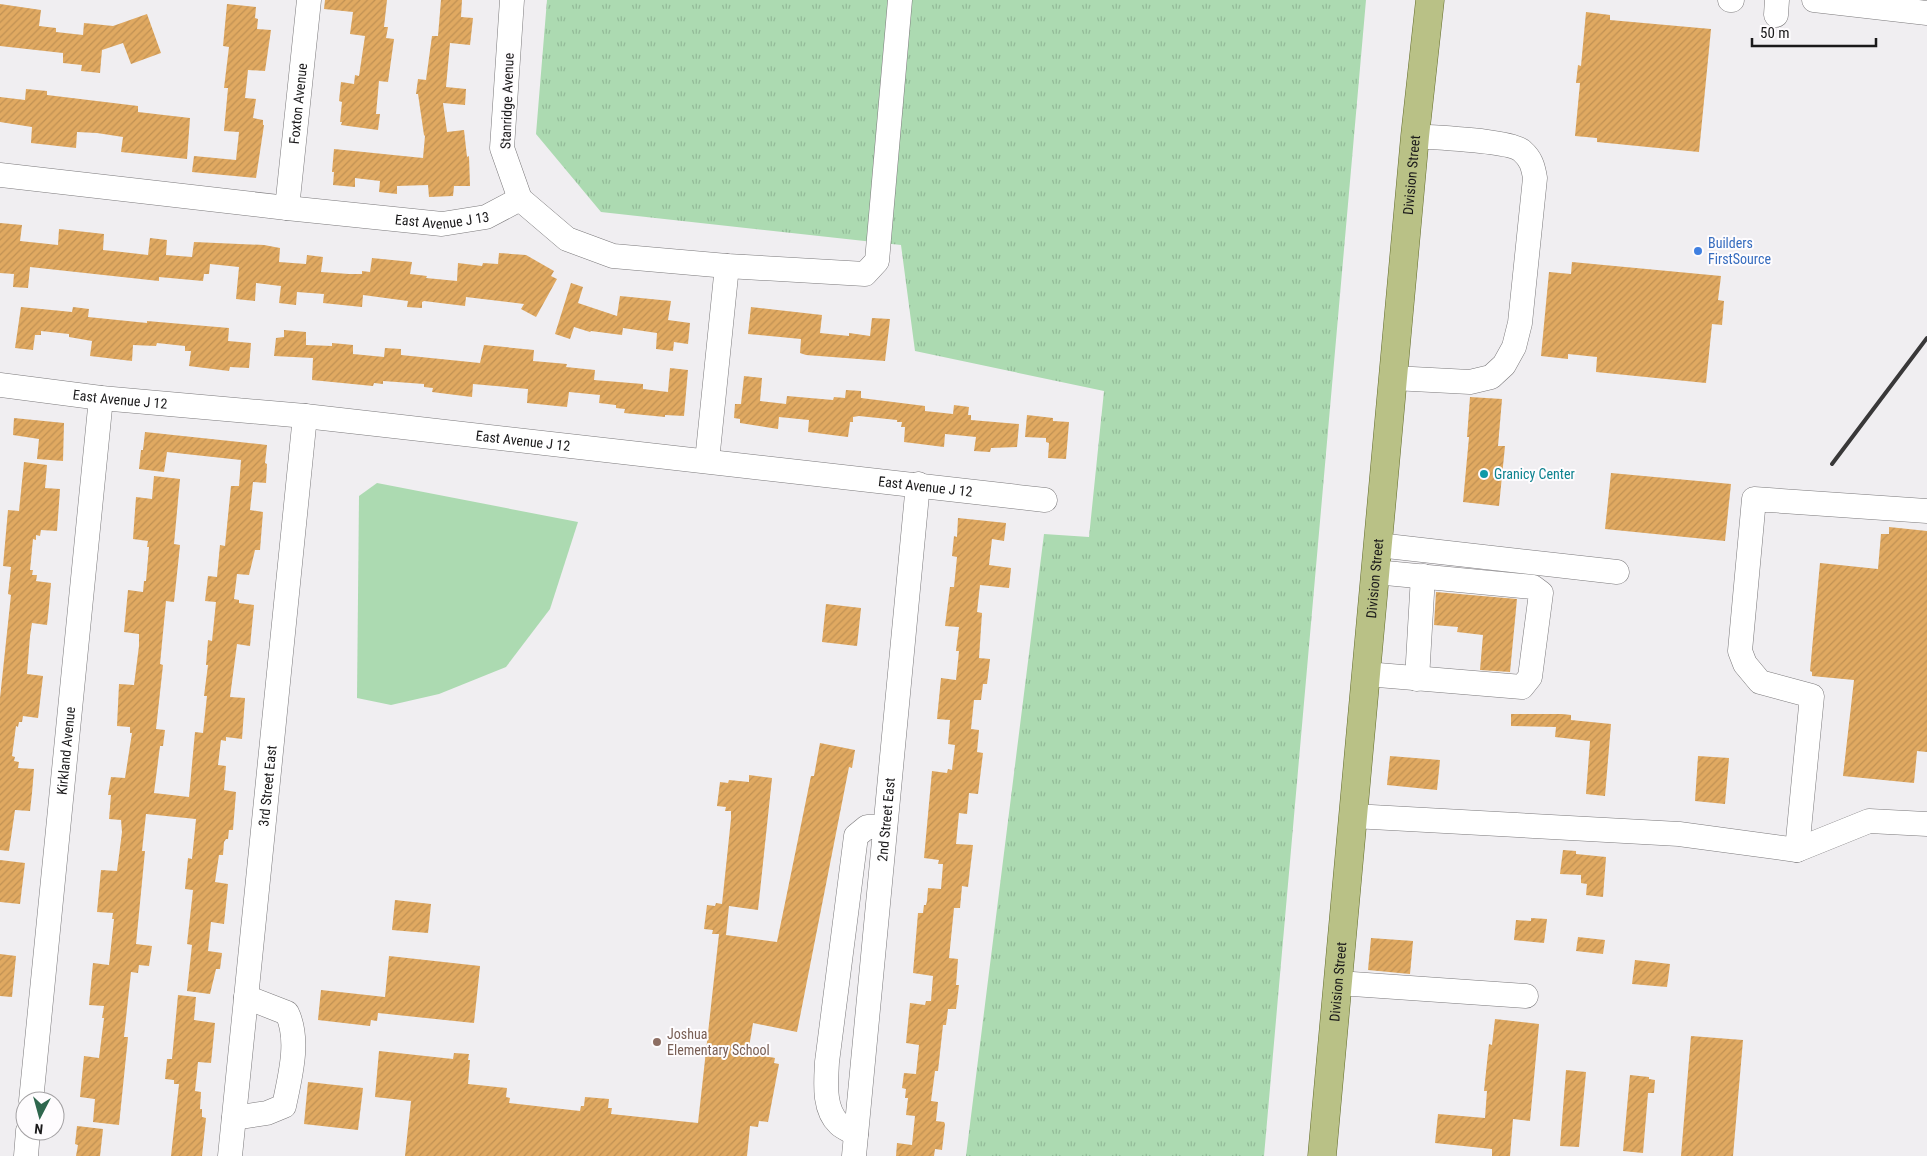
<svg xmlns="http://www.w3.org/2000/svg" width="1927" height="1156" font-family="'Roboto Condensed',sans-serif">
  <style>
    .grass { fill: url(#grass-tufts) }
    .pitch { fill: #acdab1 }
    .building { fill: url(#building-hatch) }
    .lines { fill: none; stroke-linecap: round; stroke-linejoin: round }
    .minor-casing { stroke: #7b797b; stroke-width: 25 }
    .major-casing { stroke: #636c2c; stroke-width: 29 }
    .minor { stroke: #fff; stroke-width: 24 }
    .major { stroke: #b9c186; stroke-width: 28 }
    .rail { stroke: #393839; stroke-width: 4 }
    .shop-dot { fill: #3f7fe0; stroke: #fefcfe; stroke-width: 2 }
    .culture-dot { fill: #0f9aa8; stroke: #fefcfe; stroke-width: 2 }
    .education-dot { fill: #8d6e63; stroke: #fefcfe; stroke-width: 2 }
    .labels { text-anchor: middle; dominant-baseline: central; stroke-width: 4; stroke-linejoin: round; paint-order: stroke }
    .street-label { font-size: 14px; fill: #1a191a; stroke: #fefcfe }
    .shop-label { font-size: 14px; fill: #366cbe; stroke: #fefcfe; text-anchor: start }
    .culture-label { font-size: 14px; fill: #0d838f; stroke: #fefcfe; text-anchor: start }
    .education-label { font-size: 14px; fill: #785e54; stroke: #fefcfe; text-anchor: start }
  </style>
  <defs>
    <pattern id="grass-tufts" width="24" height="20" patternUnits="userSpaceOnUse" patternTransform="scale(1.25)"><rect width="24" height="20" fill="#acdab1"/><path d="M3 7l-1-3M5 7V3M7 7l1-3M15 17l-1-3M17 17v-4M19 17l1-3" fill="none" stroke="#93ba98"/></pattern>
    <pattern id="building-hatch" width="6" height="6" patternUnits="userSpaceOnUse" patternTransform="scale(1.25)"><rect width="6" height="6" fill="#e0a961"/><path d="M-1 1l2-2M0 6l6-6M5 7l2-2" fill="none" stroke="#c09154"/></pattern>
  </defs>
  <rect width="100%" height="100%" fill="#f0eef1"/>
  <path class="grass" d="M547 0H1366L1264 1156H966L1044 534 1089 537 1104 391 915 351 901 245 601 212 536 134Z"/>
  <path class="pitch" d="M377 483 578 522 550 609 506 667 439 694 391 705 357 698 359 496Z"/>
  <g class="building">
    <path d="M325 0H387L384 27H388L386 38 394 39 388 82 379 81 376 114H380L378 130 341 125 342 122H340L342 102 339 101 341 82 354 84 355 75 359 76 365 36 350 34 353 12 324 9Z"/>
    <path d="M441 0H462L461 17 473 18 470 45 450 43 446 87 466 89 465 105 443 103 447 132 464 130 467 157 469 156 470 186H454L453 196 429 197 428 185 397 186V194L379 192 380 181 355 178V187L333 185 334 172H332L334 149 423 158 425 136 424 135 418 94H416L418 79 426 80 432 36H438Z"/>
    <path d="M0 4 41 10 39 26 56 28V32L83 35 84 23 113 26 147 14 161 53 131 64 123 43 102 50 100 73 81 71 82 65 63 63V53L0 46Z"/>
    <path d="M227 4 256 7 255 18 258 19 257 29 271 30 265 71 248 70 245 98 256 99 253 118 263 120V125H264L256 178 192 172 194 156 236 160 239 132 224 131 228 88H224L229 47 223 46Z"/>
    <path d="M1586 12 1610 15V20L1711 29 1699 152 1597 142V138L1575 136 1580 83H1576L1578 65 1581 66Z"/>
    <path d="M26 89 47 91V95L138 106V112L190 118 187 159 121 152 123 137 97 133 77 132 76 148 31 143 32 127 0 122V97L25 100Z"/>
    <path d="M0 223 22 225 20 241 58 245 59 229 104 234 103 250 122 252 148 255 150 238 167 240 166 255 192 257 194 242 264 245 280 248 279 262 306 264 307 255 323 257 321 272 349 274H362V271L370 272 372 258 412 262 410 274 427 276 426 278 457 281 458 263 482 266 483 263 498 264 499 253 526 255 554 271 551 276 557 279 536 317 521 309 524 304 466 297 465 306 424 301 422 302V308L407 307 408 301 363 295 362 307 323 303 324 294 297 292 296 305 279 303 281 286 256 283 255 301 236 299 239 267 210 264 209 274H204L203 281 159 277V281L30 267 28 288 13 287 14 274 0 273Z"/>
    <path d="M1572 262 1721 276 1718 300 1724 301 1722 325 1712 324 1706 383 1596 372 1597 357 1568 354V359L1541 356 1549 272 1571 274Z"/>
    <path d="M571 283 583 287 578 303 617 316 620 296 671 301 668 320 690 323 688 344 674 342 673 351 656 349 657 333 623 328 622 335 591 331 590 332 574 327 570 339 555 334Z"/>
    <path d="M21 307 72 312 73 307 89 309 88 317 147 323V321L229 328 228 341 251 343 249 368 230 367 229 371 189 366 191 351H185V346L157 343 156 346 133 345 132 361 90 356 92 341 69 337V334L41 331V335H35L33 350 15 348Z"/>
    <path d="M751 307 822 315 820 333 849 336V333L870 336 872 318 890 319 885 361 806 355 800 353 801 339 748 334Z"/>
    <path d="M284 330 306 332V345L332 346V343L353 345V354L384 357 385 348 401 349V355L480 363 484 345 534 350 533 361 567 364 566 367 595 370 594 380 643 384V389L668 392 670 368 688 370 684 416 665 415V417L624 413 625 409 616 408V405L599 403 600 395 569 392 567 407 527 403 528 389 473 384 472 397 432 392 433 388 424 387V384L383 381V384L374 383 373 386 312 380 313 358 274 356 276 338 284 337Z"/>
    <path d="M744 376 762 378 760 401 786 404 787 396 833 400 834 397 845 398 846 390 861 391V398L925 406V411L953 414 954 405 969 407 968 415H971V420L1019 424 1017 447 991 448 990 452 974 451 976 437 945 434 944 447 904 442 905 427H901L902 422H897V420L859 416 853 417V422H850L848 437 808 432 809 420 779 417 778 429 740 423V419L734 418 735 404H741Z"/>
    <path d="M1470 397 1502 399 1498 446H1505L1499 506 1463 502 1469 437H1467Z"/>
    <path d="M1027 415 1053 418V421L1069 422 1066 459 1048 458 1049 443 1046 442V438L1025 437Z"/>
    <path d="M14 418 64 423 63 461 37 459 39 439 13 435Z"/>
    <path d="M145 432 267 445 265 463 267 464 266 483 253 482 250 510 263 512 260 550H255L249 575 237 574 234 599 239 600V603L254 605 250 646 237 644 230 697 245 698 242 739 226 737V741L221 740 218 765 226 766 224 790 236 792 233 830H229L228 839H226L224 842 223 855H219L215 882 228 884 224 924 211 922 208 951 222 953 220 969H216L210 994 187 991 192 945 187 944 193 890 185 889 188 858 192 859 196 819 146 814 142 851H145L136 944 152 946 149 966 139 965 138 973 131 972 124 1037H128L119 1125 93 1122 95 1099 80 1097 84 1056 99 1058 104 1018H102L104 1006 89 1005 93 963 109 965 114 919H112L113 913 97 912 101 870 117 871 122 832 121 820 109 819 111 795H108L111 777 125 778 132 733H130V727L117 726 119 684 134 685 139 646V634L124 632 128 590 143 592 144 581H146L149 547H147L148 541 133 539 136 497 152 499 154 476 180 479 174 544 180 545 174 602 166 601 160 664 163 665 156 729 165 730 163 746H160L154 793 189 797 195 732 203 733 207 696H204L208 665H206L208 640 212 641 216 602 205 601 208 576 217 577 220 545 225 546 231 486H239L241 460 167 452 164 472 139 469 141 450H143Z"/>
    <path d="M24 462 47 465 45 488 60 489 57 531 41 530 40 536 36 535V540L33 539 30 570H33L32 575H37L36 581 51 583 49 606 47 625 32 623 30 636 27 674 43 676 38 718 23 716 22 722H19L18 727 16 726 12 756 15 757 14 761 19 762 18 768 34 769 32 793 30 811 15 810 9 851 0 850V698L11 595 8 594 11 567 3 566 8 510 19 511Z"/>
    <path d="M1611 473 1731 484 1725 541 1605 529Z"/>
    <path d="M958 518 1006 523 1004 541 992 539 989 565 1011 568 1009 588 980 585 977 612 982 613 979 658 990 659 987 684H983L981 700H974L971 729 979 730 977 752 983 753 978 794 969 793 967 814 959 813 956 844 973 845 968 887 962 886 960 908H954L949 958 958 959 956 985H959L956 1009H948L946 1025H943L938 1071H935L931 1101 938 1102 936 1121 944 1122 945 1124 942 1150 935 1149 934 1156H896L897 1143 912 1145 915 1116 906 1115 908 1098H905L906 1089 902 1088 904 1073 916 1074 919 1045 906 1043 910 1003 925 1005 926 1001H931L933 976 913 973 918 913H923L924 905H926L927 901 928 888 941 889 943 864H938L939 860 924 858 932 771 947 773 948 769 952 770 955 745 948 744 950 720 937 719 941 678 956 680 959 651H956L959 627 945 626 950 587H954L957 557 952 556 954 536 957 537Z"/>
    <path d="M1889 527 1927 531V752L1917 751 1914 783 1843 776 1854 680 1812 676V672L1810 671 1820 563 1878 569 1881 534H1889Z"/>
    <path d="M1436 592 1517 599 1510 672 1480 670 1483 635 1457 632 1458 627 1434 625Z"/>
    <path d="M826 604 861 608 857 646 822 642Z"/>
    <path d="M1511 714H1562L1571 715V720L1611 724 1605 796 1586 794 1590 741 1555 737 1556 727 1511 726Z"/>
    <path d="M820 743 855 750 852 768 849 767 797 1032 753 1023 748 1053 775 1058 774 1063 779 1064 768 1122 759 1121 758 1127 750 1126 747 1156H405L411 1101 375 1097 379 1051 453 1059 454 1053 469 1054 468 1060H470L468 1084 507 1088 506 1097 510 1098 509 1103 580 1111 581 1106H584L585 1097 609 1099 608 1108H612L611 1114 698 1123 719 934H712L713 930 704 929 707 905 715 906 716 903 722 904 731 819V811H725L726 807 717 806 720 782 728 783 729 780 749 782V775L772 778 758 910 729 906 726 935 777 942 811 776H814Z"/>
    <path d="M1390 756 1440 760 1437 790 1387 785Z"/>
    <path d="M1698 756 1729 758 1725 804 1695 801Z"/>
    <path d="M1563 850 1576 851V854L1606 857 1603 897 1586 895 1587 884 1581 883V875L1560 874Z"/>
    <path d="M0 860 25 863 20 904 0 902Z"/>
    <path d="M395 900 431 904 428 933 392 930Z"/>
    <path d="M1531 918 1547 919 1544 943 1514 940 1516 920 1531 921Z"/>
    <path d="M1578 937 1605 940 1603 954 1576 951Z"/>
    <path d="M1371 938 1413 941 1410 974 1368 970Z"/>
    <path d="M0 954 16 956 12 997 0 996Z"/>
    <path d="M389 956 480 966 474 1023 378 1013 377 1021 371 1020 370 1026 318 1020 321 990 385 997Z"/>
    <path d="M1635 960 1670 964 1667 987 1632 984Z"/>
    <path d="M178 995 196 997 194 1020 215 1023 211 1063 198 1062 195 1091 201 1092 200 1109H202V1117L206 1118 202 1156H171L179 1084H174V1080L165 1079 167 1059H172Z"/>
    <path d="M1495 1019 1539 1024 1530 1121 1513 1119 1510 1156H1492V1149L1435 1143 1438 1114 1485 1118 1487 1091H1484L1489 1044 1492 1045Z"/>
    <path d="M1691 1036 1743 1040 1733 1156H1681Z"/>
    <path d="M1566 1070 1586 1072 1579 1147 1560 1146Z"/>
    <path d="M1630 1075 1649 1077V1079L1655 1080 1654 1093H1648L1643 1153 1623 1151Z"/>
    <path d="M308 1082 363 1088 358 1130 304 1124Z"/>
    <path d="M77 1126 103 1129 100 1156H76L78 1145 75 1144Z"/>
  </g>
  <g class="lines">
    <g class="minor-casing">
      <g id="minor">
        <path d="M512 0 502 148 520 199 567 239 613 256 727 266 865 274 877 261 900 0"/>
        <path d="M1730 0H1732"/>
        <path d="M1814 0 1927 13"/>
        <path d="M1776 15 1777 0"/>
        <path id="s1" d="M0 175 287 208 442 224 486 217 520 199"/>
        <path id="s2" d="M287 208 309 0"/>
        <path d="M1393 378 1470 382 1491 377 1504 365 1514 347 1520 323 1535 178C1533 166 1531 159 1522 151 1509 140 1435 138 1415 136"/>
        <path id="s3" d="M0 385 101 398 305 416 1045 500"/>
        <path d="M707 461 727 266"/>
        <path d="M1378 545 1617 572"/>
        <path d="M1366 674 1522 687 1530 677 1541 593 1533 587 1375 572"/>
        <path d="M1417 679 1423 576"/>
        <path d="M1353 816 1679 834 1797 850 1869 821 1927 824"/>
        <path d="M1797 850 1812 696 1760 682 1745 664 1740 651 1754 499 1927 511"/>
        <path d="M1338 983 1526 996"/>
        <path id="s4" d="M31 1101 101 398"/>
        <path d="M234 1118 267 1113 284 1106C290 1077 300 1040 287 1013L246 997"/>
        <path d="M856 1134C851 1131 843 1128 839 1124 823 1109 826 1082 827 1062L856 836 867 827H885"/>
        <path d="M26 1156 28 1131"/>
        <path id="s5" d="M230 1156 305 416"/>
        <path id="s6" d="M854 1156 918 484"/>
      </g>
    </g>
    <g class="major-casing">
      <g id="major">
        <path id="s7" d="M1322 1156 1415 136 1430 0"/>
      </g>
    </g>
    <use href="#minor" class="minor"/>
    <use href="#major" class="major"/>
    <path class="rail" d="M1832 464 1927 338"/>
  </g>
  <circle class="shop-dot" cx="1698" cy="251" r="5"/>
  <circle class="culture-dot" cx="1484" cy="474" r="5"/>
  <circle class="education-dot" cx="657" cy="1042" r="5"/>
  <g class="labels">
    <g class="street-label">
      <text transform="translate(507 101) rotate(-88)">Stanridge Avenue</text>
      <text stroke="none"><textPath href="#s2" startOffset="105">Foxton Avenue</textPath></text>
      <text stroke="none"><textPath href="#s7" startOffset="985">Division Street</textPath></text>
      <text stroke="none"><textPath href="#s1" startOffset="445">East Avenue J 13</textPath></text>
      <text stroke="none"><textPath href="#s3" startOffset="121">East Avenue J 12</textPath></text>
      <text stroke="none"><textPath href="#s3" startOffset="526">East Avenue J 12</textPath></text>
      <text stroke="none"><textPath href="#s3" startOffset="931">East Avenue J 12</textPath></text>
      <text stroke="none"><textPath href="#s7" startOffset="580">Division Street</textPath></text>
      <text stroke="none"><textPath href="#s4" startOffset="352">Kirkland Avenue</textPath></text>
      <text stroke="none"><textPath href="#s5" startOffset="372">3rd Street East</textPath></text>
      <text stroke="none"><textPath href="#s6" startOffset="338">2nd Street East</textPath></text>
      <text stroke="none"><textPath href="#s7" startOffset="175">Division Street</textPath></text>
    </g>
    <g class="shop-label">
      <text x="1708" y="243">Builders<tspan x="1708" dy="16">FirstSource</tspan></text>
    </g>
    <g class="culture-label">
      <text x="1494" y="474">Granicy Center</text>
    </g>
    <g class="education-label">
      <text x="667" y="1034">Joshua<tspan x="667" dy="16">Elementary School</tspan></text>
    </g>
  </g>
  <g transform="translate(40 1116) rotate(186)"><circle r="24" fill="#fefcfe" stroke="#a3a1a3"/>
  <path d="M0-4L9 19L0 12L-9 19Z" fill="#2e664d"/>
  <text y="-8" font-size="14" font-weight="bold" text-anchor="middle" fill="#1a191a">N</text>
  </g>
  <path d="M1752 38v8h124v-8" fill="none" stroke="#1a191a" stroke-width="2.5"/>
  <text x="1760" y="38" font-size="15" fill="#1a191a" stroke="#fefcfe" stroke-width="4" paint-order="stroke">50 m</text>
</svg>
